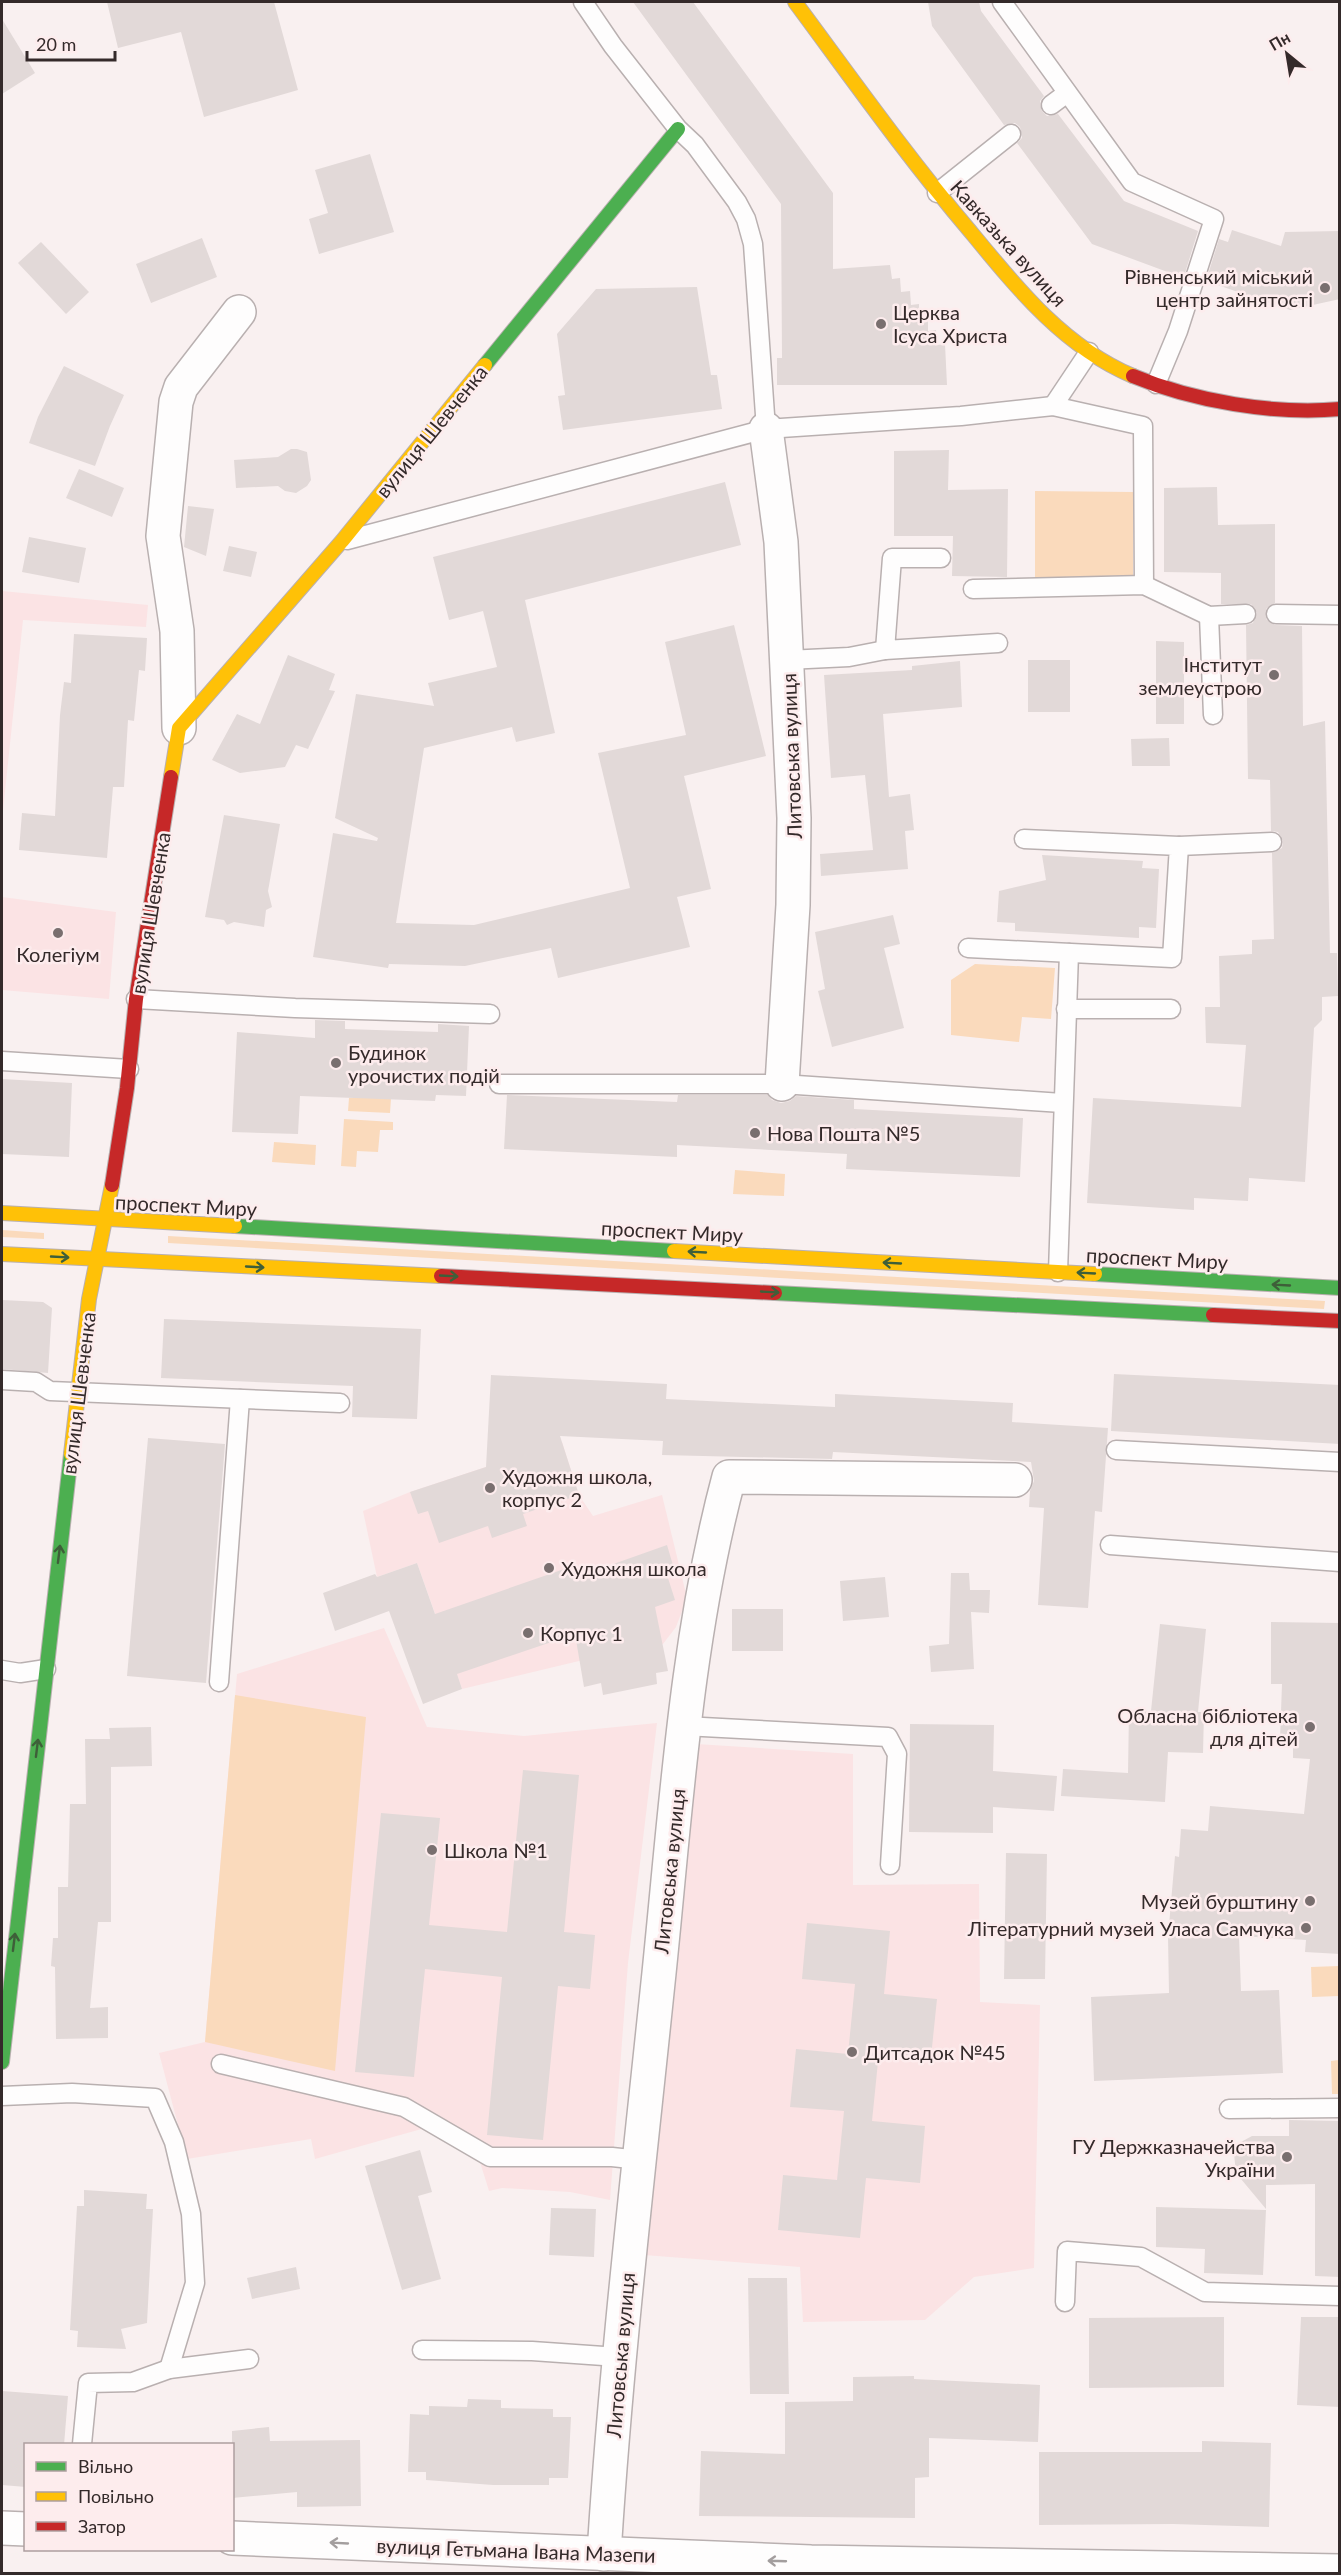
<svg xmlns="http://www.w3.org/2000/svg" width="1341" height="2575" font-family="Lato,sans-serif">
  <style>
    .built { fill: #fbe3e4 }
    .green { fill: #fadabc }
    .building { fill: #e2d9d8 }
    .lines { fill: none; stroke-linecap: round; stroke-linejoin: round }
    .lane-casing { stroke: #b9b0b0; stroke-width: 21 }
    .street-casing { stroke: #b9b0b0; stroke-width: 36 }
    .fast-casing { stroke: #b9b0b0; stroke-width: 16 }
    .slow-casing { stroke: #b9b0b0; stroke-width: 16 }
    .jam-casing { stroke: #b9b0b0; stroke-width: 16 }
    .lane { stroke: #fefdfd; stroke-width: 18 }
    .street { stroke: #fefdfd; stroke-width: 33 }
    .fast { stroke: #4caf50; stroke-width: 14 }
    .slow { stroke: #ffc107; stroke-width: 14 }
    .jam { stroke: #c62828; stroke-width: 14 }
    .oneway { stroke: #3e5f39 }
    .oneway2 { stroke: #a39e9e }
    .poi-dot { fill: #796f6f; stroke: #fdeced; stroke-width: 2 }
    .labels { text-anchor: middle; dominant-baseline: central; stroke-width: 5; stroke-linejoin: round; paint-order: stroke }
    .street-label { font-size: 20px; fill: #342a2a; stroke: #fdeced }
    .poi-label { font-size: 20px; fill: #342a2a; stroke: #fdeced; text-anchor: start }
  </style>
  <rect width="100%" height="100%" fill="#f9f0f0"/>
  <g class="built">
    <path d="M2 591 148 605 146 627 23 620 2 820Z"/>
    <path d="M2 897 116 912 109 999 2 990Z"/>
    <path d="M562 1442 579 1495 593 1516 662 1495 687 1598 676 1627 663 1644 579 1661 462 1689 417 1563 377 1577 363 1511 410 1492Z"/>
    <path d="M384 1628 427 1727 524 1736 657 1723 628 1963 610 2200 570 2192 502 2188 489 2191 480 2162 425 2128 315 2159 311 2139 187 2159 159 2053 205 2042 237 1674Z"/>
    <path d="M696 1744 853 1754V1885L979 1884 980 2002 1040 2005 1034 2268 974 2277 925 2320 803 2322 800 2267 644 2255Z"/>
  </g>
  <g class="green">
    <path d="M1035 491 1133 492V576L1035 579Z"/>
    <path d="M975 964 1055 968 1051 1019 1022 1017 1019 1042 951 1035V980Z"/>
    <path d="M355 1089 391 1098 390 1113 348 1111 349 1098H355Z"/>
    <path d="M344 1119 393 1122V1130H380L378 1152 357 1151 356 1167 341 1166Z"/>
    <path d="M274 1142 316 1145 315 1165 272 1162Z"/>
    <path d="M735 1170 785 1174 784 1196 733 1194Z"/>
    <path d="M2 1230 44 1233V1239L2 1237Z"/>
    <path d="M168 1236 1325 1301 1324 1309 168 1243Z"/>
    <path d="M235 1695 366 1717 335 2071 205 2042Z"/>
    <path d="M1339 1966V1996L1312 1997 1311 1967Z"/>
    <path d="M1339 2060V2094H1332L1331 2061Z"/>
  </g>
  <g class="building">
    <path d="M107 2H274L298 90 204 117 181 32 118 48Z"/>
    <path d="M633 2H693L833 193V269L890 265 892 279 900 278 901 292 910 291 911 305 919 304V318L928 317V331L936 330 937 345 945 344 947 385H777V358H782L781 204Z"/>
    <path d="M928 2H979L981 11 1044 96 1040 101 1042 111 1047 116 1058 114 1124 201 1198 231 1185 273H1183L1181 277 1092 244 1017 143 1022 138 1020 127 1015 123 1004 125 932 26Z"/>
    <path d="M2 19 35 73 2 94Z"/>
    <path d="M370 154 394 232 319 254 309 219 328 213 315 170Z"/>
    <path d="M1232 230 1281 246 1285 232 1340 231V299L1290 310 1206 281 1219 239 1228 242Z"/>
    <path d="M202 238 217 277 151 303 136 264Z"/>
    <path d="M41 242 89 292 66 314 18 263Z"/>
    <path d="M697 287 711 375H717L722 409 563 430 558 396 565 395 557 334 596 289Z"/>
    <path d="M64 366 124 395 110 426 95 466 29 443 38 417Z"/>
    <path d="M291 449H297L307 452 311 480 307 486 296 493 285 491 278 486 236 488 234 460 278 457Z"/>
    <path d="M949 450 948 490 1008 489 1007 577 952 576 953 536H894V451Z"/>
    <path d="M79 469 124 488 112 517 66 498Z"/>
    <path d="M725 482 741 545 525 600 555 733 516 742 512 727 424 748 396 923 474 925 630 888 598 753 686 735 665 642 734 625 766 756 684 776 711 889 677 897 690 947 558 978 551 948 465 966 389 964 388 968 313 957 333 833 377 841 378 838 335 818 356 694 434 706 428 683 497 667 483 611 449 620 433 557Z"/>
    <path d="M1217 487 1218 525 1275 524V603L1266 609V619L1275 625 1302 626 1303 726 1325 721 1330 953H1337L1338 996 1322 997V1020L1314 1028 1305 1182 1249 1178 1248 1201 1194 1198V1210L1087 1203 1093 1098 1241 1107 1246 1045 1206 1043 1205 1007H1220L1219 956 1252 954V940L1274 939 1272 853 1282 848 1283 841 1278 832 1271 831 1270 780 1248 779 1246 625 1253 623 1257 613 1251 604H1221V573L1164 572V488Z"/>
    <path d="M188 506 214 509 206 556 184 547Z"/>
    <path d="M29 537 86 548 79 583 22 572Z"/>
    <path d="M229 546 257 552 251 577 223 571Z"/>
    <path d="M74 634 147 638 145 671 139 670 134 721 128 720 124 787H113L107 858 19 850 22 813 55 816 60 715 64 682 71 683Z"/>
    <path d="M1156 641 1184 642V724H1156Z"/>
    <path d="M288 655 335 674 329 690 335 691 308 749 296 745 285 767 240 773 212 760 237 714 260 724Z"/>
    <rect x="1028" y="660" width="42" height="52"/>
    <path d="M960 661 962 707 883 714 889 797 910 794 914 830 905 831 908 869 821 876 820 854 873 850 865 775 831 778 824 675 912 670V666Z"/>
    <path d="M1169 738 1170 766H1132L1131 739Z"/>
    <path d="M224 815 280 824 268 891 272 907 266 910 264 927 234 922 227 925 224 920 205 917Z"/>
    <path d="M1042 855 1143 861 1142 868 1159 869 1156 928 1139 927V938L1015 931V923L997 922 999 891 1046 880Z"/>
    <path d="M893 915 900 944 884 948 904 1028 832 1047 818 991 825 989 815 932Z"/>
    <path d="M315 1020 345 1021V1029L438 1032V1024L469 1026 466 1096 436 1095 435 1101 300 1096 298 1134 232 1132 237 1032 315 1038Z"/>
    <path d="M2 1079 72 1083 69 1157 2 1154Z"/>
    <path d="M507 1095 677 1102 678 1095H768L772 1100 781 1103 790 1101 796 1096 854 1100V1109L1023 1118 1020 1177 846 1169 847 1154 677 1145V1157L504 1149Z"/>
    <path d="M2 1300 43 1302 52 1308 48 1373 2 1369Z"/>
    <path d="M164 1319 421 1329 417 1419 352 1417 353 1386 161 1378Z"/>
    <path d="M1114 1374 1340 1385V1444L1111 1431Z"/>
    <path d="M491 1375 667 1384 666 1399 835 1407V1394L1013 1403 1012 1422 1108 1428 1102 1512 1095 1511 1088 1608 1038 1605 1044 1508 1029 1507 1030 1491 1034 1481 1031 1462 833 1452 832 1459 662 1455 663 1441 560 1436 579 1495 523 1514 527 1526 492 1538 488 1526 439 1543 428 1511 418 1514 410 1492 486 1467Z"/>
    <path d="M148 1438 225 1444 206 1683 127 1676Z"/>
    <path d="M667 1545 675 1572 667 1575 675 1600 655 1607 668 1671 656 1673 657 1684 603 1695 601 1683 584 1687 575 1634 457 1674 462 1689 423 1704 389 1611 335 1631 323 1593 375 1574 377 1577 417 1563 435 1614 570 1567 574 1578Z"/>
    <path d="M951 1573H969L970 1590H990L989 1613 971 1612 974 1669 931 1672 929 1646 949 1644Z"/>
    <path d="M885 1577 889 1617 843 1621 840 1581Z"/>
    <rect x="732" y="1609" width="51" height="42"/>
    <path d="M1271 1622 1340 1623V1954L1305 1952 1306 1940 1239 1936 1241 1991 1279 1990 1283 2073 1094 2081 1091 1997 1169 1993 1168 1937 1175 1856 1179 1857 1181 1829 1208 1831 1210 1806 1304 1814 1310 1759 1293 1758V1739H1280L1282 1684H1271Z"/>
    <path d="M1160 1624 1206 1629 1198 1712H1204L1203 1753 1168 1752 1165 1802 1061 1796 1063 1769 1128 1773 1129 1710 1151 1711Z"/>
    <path d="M910 1724 994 1725 993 1771 1057 1776 1054 1811 993 1807V1833L909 1832Z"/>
    <path d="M151 1727 152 1766 111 1767V1922H98L90 2008 108 2007V2038L56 2039 55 1967 51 1966 53 1938H58V1887H68L70 1804H86L85 1739H110L109 1728Z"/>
    <path d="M523 1770 579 1775 564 1932 595 1935 590 1989 558 1986 543 2140 487 2135 502 1977 425 1969 414 2077 355 2072 381 1813 440 1818 429 1925 507 1932Z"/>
    <path d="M1006 1853 1047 1854 1045 1979H1004Z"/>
    <path d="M807 1923 890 1931 884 1994 937 1999 931 2057 879 2052 872 2121 925 2126 920 2183 866 2178 860 2238 778 2230 783 2175 837 2180 844 2111 790 2107 796 2049 848 2054 855 1984 802 1979Z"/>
    <path d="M1289 2120 1340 2121V2277L1315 2276V2184L1266 2185V2209L1236 2173 1234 2154 1241 2142 1252 2136H1289Z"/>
    <path d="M420 2150 432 2192 418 2196 441 2279 402 2290 365 2166Z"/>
    <path d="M84 2190 147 2194 146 2209H153L147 2323 121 2329 126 2349 77 2347 78 2331 70 2330 77 2206H84Z"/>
    <path d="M1156 2207 1266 2210 1263 2275 1204 2273 1205 2249 1156 2247Z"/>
    <path d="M551 2208 596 2209 594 2257 549 2255Z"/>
    <path d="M296 2267 300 2289 252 2299 247 2278Z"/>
    <path d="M748 2278H787L789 2394H750Z"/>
    <path d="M1224 2317V2387L1089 2388V2318Z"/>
    <path d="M1301 2317H1340V2407L1297 2405Z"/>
    <path d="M914 2376V2379L1040 2385 1038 2442 929 2438V2477L915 2478V2518L699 2516 701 2451 785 2454V2402L853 2401V2377Z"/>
    <path d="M2 2391 68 2396 64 2445H26V2487L2 2485Z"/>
    <path d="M468 2399 501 2400V2408L553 2409V2417H571L568 2478H549V2485H493L426 2480V2472H408L410 2414 429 2415V2406L467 2407Z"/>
    <path d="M269 2427 270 2441 360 2440 361 2506 297 2507V2492L232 2498V2431Z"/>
    <path d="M1202 2441 1271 2443 1269 2527 1173 2524 1039 2525V2452H1202Z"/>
  </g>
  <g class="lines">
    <g class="lane-casing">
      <g id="lane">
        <path d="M583 2 613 46 678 129 695 145 737 202 746 219 753 244 766 429"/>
        <path d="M1002 2 1132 182 1214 219 1178 331 1156 384"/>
        <path d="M1051 105 1067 93"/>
        <path d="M937 193 1011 134"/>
        <path d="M1053 406 1089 352"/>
        <path d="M347 540 766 429 961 416 1053 406 1143 426 1144 585"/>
        <path d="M941 558H892L885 650 998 643"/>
        <path d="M973 589 1144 585 1209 616 1246 614"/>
        <path d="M1276 614 1340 615"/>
        <path d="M1209 616 1213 715"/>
        <path d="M787 660 849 657 885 650"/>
        <path d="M1179 846 1272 842"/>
        <path d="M968 948 1172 958 1179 846 1024 839"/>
        <path d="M136 999 295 1008 490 1014"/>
        <path d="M1066 1009H1171"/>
        <path d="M2 1061 129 1069"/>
        <path d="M499 1084H782L1062 1103"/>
        <path d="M1058 1272 1069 953"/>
        <path d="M2 1380 36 1382 50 1391 340 1403"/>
        <path d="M1116 1450 1340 1462"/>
        <path d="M1110 1545 1340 1562"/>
        <path d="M2 1670 20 1673 46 1669"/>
        <path d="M219 1682 240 1399"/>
        <path d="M684 1726 888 1737 897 1754 890 1865"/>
        <path d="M221 2064 404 2107 490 2157H612L640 2160"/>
        <path d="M2 2096 72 2093 155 2098 174 2142 191 2214 195 2283 169 2369"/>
        <path d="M1229 2109 1340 2108"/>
        <path d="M1065 2302 1067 2251 1141 2257 1205 2292 1340 2296"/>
        <path d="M422 2350 532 2351 618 2357"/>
        <path d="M82 2444 88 2383 133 2382 169 2369 249 2359"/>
      </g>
    </g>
    <g class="street-casing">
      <g id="street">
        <path d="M766 429 781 542 794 818 793 905 782 1084"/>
        <path d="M179 728 177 631 163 536 176 402 181 387 239 312"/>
        <path d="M2 2528 26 2529"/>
        <path d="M232 2538 811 2562 1340 2571"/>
        <path d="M604 2554C616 2360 639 2167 659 1973 676 1808 686 1638 729 1477L1015 1480"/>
      </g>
    </g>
    <g class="fast-casing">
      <g id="fast">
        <path d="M485 365 678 129"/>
        <path d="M235 1226 674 1251"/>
        <path d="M1095 1274 1340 1288"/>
        <path d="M775 1293 1213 1315"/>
        <path d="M2 2062 71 1454"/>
      </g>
    </g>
    <g class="slow-casing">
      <g id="slow">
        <path d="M795 2C852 79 908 158 970 231 1016 287 1064 347 1133 376"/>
        <path d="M171 777 179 728 342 541 485 365"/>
        <path d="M2 1213 235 1226"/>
        <path d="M674 1251 1095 1274"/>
        <path d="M2 1254 441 1276"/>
        <path d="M71 1454 89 1299 112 1185"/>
      </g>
    </g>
    <g class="jam-casing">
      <g id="jam">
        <path d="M1133 376C1193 401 1274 415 1340 409"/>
        <path d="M112 1185 127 1088 136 999 171 777"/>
        <path d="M441 1276 775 1293"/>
        <path d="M1213 1315 1340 1321"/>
      </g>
    </g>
    <use href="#lane" class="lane"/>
    <use href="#street" class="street"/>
    <use href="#fast" class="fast"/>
    <use href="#slow" class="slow"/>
    <use href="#jam" class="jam"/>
  </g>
  <defs><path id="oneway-shaft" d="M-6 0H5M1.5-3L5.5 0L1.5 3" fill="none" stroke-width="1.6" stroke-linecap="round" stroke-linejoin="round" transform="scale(1.5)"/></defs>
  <g class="oneway">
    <use href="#oneway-shaft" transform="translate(697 1252) rotate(-177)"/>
    <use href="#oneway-shaft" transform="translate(60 1257) rotate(3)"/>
    <use href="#oneway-shaft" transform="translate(892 1263) rotate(-177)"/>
    <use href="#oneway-shaft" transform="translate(255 1267) rotate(3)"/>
    <use href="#oneway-shaft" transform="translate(1086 1273) rotate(-177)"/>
    <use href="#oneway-shaft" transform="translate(449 1276) rotate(3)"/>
    <use href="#oneway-shaft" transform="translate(1281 1285) rotate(-177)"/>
    <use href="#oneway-shaft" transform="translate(770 1292) rotate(3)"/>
    <use href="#oneway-shaft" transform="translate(59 1554) rotate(-83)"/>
    <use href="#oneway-shaft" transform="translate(37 1748) rotate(-83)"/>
    <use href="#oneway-shaft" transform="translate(14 1942) rotate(-83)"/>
  </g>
  <g class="oneway2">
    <use href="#oneway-shaft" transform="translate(339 2543) rotate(-177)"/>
    <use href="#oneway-shaft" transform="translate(777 2561) rotate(-178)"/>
  </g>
  <g class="poi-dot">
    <circle cx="1325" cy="288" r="6"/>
    <circle cx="881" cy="324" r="6"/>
    <circle cx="1274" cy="675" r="6"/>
    <circle cx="58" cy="933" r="6"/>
    <circle cx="336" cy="1063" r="6"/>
    <circle cx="755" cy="1133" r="6"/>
    <circle cx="490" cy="1488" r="6"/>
    <circle cx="549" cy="1568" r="6"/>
    <circle cx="528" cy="1633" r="6"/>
    <circle cx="1310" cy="1727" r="6"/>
    <circle cx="432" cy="1850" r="6"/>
    <circle cx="1310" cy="1901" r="6"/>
    <circle cx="1306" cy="1928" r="6"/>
    <circle cx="852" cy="2052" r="6"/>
    <circle cx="1287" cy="2157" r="6"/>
  </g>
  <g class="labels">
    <g class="street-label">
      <text transform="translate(1009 243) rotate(48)">Кавказька вулиця</text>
      <text transform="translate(431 431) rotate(-51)">вулиця Шевченка</text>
      <text transform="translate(791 756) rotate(-92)">Литовська вулиця</text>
      <text transform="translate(150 913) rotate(-81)">вулиця Шевченка</text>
      <text transform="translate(186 1205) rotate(3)">проспект Миру</text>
      <text transform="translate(672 1231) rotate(3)">проспект Миру</text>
      <text transform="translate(1157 1258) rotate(3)">проспект Миру</text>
      <text transform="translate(78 1393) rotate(-83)">вулиця Шевченка</text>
      <text transform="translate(669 1871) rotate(-84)">Литовська вулиця</text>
      <text transform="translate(620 2355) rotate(-85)">Литовська вулиця</text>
      <text transform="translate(516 2550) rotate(2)">вулиця Гетьмана Івана Мазепи</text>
    </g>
    <g class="poi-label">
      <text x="1313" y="276" text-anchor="end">Рівненський міський<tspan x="1313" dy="23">центр зайнятості</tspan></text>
      <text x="893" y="312">Церква<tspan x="893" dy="23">Ісуса Христа</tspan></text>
      <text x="1262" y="664" text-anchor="end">Інститут<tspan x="1262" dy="23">землеустрою</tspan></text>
      <text x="58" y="954" text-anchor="middle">Колегіум</text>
      <text x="348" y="1052">Будинок<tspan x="348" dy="23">урочистих подій</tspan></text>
      <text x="767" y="1133">Нова Пошта №5</text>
      <text x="502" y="1476">Художня школа,<tspan x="502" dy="23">корпус 2</tspan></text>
      <text x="561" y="1568">Художня школа</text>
      <text x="540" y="1633">Корпус 1</text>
      <text x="1298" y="1715" text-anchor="end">Обласна бібліотека<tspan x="1298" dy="23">для дітей</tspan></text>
      <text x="444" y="1850">Школа №1</text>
      <text x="1298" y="1901" text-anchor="end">Музей бурштину</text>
      <text x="1294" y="1928" text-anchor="end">Літературний музей Уласа Самчука</text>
      <text x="864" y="2052">Дитсадок №45</text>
      <text x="1275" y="2146" text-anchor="end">ГУ Держказначейства<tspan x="1275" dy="23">України</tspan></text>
    </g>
  </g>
  <rect width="1341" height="2575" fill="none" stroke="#342a2a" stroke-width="6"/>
  <rect x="24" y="2443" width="210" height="108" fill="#fdeced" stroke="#ad9e9f" stroke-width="1.5"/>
  <rect x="36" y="2462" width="30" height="9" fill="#4caf50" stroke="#ad9e9f" stroke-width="1.5"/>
  <text x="78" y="2473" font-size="18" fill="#342a2a">Вільно</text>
  <rect x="36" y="2492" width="30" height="9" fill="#ffc107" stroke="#ad9e9f" stroke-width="1.5"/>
  <text x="78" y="2503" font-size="18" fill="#342a2a">Повільно</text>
  <rect x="36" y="2522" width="30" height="9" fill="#c62828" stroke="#ad9e9f" stroke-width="1.5"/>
  <text x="78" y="2533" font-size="18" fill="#342a2a">Затор</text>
  <g transform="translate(1287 54) rotate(330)" stroke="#fdeced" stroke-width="4.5" paint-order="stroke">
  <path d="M0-4.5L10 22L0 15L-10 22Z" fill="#342a2a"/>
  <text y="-9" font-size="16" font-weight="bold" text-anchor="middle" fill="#342a2a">Пн</text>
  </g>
  <path d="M27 51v9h88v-9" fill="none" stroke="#342a2a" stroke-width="3"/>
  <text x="36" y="51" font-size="18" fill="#342a2a" stroke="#fdeced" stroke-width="4.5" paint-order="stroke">20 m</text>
</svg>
